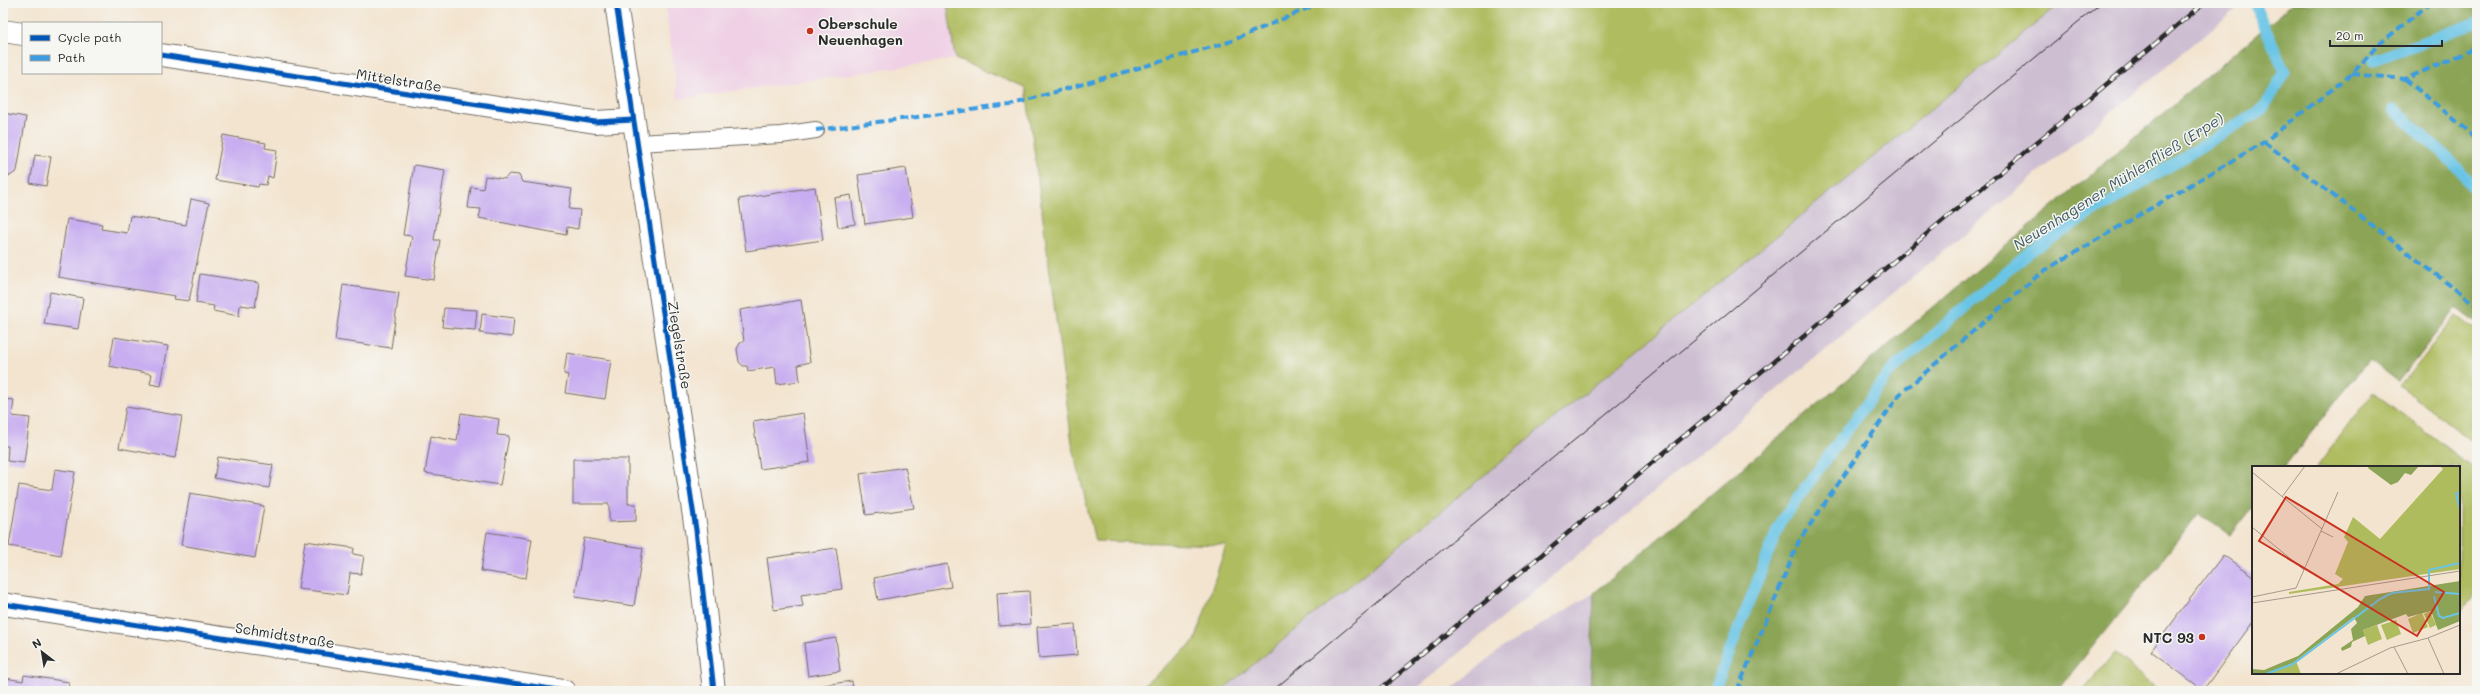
<svg xmlns="http://www.w3.org/2000/svg" width="2480" height="694" font-family="Mali,sans-serif">
  <style>
    .built { fill: #efd0e5 }
    .industrial { fill: #cdbed2 }
    .green { fill: #afbc5e; stroke: #6d7444 }
    .forest { fill: #8ba455; stroke: #5b6840 }
    .lines { fill: none; stroke-linecap: round; stroke-linejoin: round }
    .stream { stroke: #69c4e6; stroke-width: 11 }
    .building { fill: #c8adf0 }
    .lane-casing { stroke: #716c64; stroke-width: 18 }
    .street-casing { stroke: #716c64; stroke-width: 24 }
    .lane { stroke: #fff; stroke-width: 16 }
    .street { stroke: #fff; stroke-width: 22 }
    .tram { stroke: #2b2b2b; stroke-width: 1 }
    .rail-casing { stroke: #2b2b2b; stroke-width: 4.5 }
    .rail { stroke: #f6f6f2; stroke-width: 3; stroke-dasharray: 9; stroke-linecap: butt }
    .quiet { stroke: #3d9ce1; stroke-width: 4; stroke-dasharray: 8 4; stroke-linecap: butt }
    .cycleway-casing { stroke: #f6f6f2; stroke-width: 8 }
    .cycleway { stroke: #0057b8; stroke-width: 5 }
    .poi-dot { fill: #c8321e; stroke: #f6f6f2; stroke-width: 1.5 }
    .labels { text-anchor: middle; dominant-baseline: central; stroke-width: 3; stroke-linejoin: round; paint-order: stroke }
    .poi-label { font-size: 14px; font-weight: bold; fill: #2b2b2b; stroke: #f6f6f2; text-anchor: start }
    .street-label { font-size: 14px; fill: #2b2b2b; stroke: #f6f6f2 }
    .water-label { font-size: 15px; font-style: italic; fill: #3e5963; stroke: #f6f6f2 }
    .inset-river { fill: none; stroke: #69c4e6; stroke-width: 2 }
    .inset-road { fill: none; stroke: #a39a8d; stroke-width: 1 }
    .view { fill: #c8321e; fill-opacity: 0.15; stroke: #c8321e; stroke-width: 2 }
    .inset-edge { fill: none; stroke: #2b2b2b; stroke-width: 2 }
  </style>
  <rect width="100%" height="100%" fill="#f6f6f2"/>
  <filter id="ink" filterUnits="userSpaceOnUse"><feTurbulence type="fractalNoise" baseFrequency=".025" numOctaves="2"/><feDisplacementMap in="SourceGraphic" scale="8" xChannelSelector="R" yChannelSelector="G"/><feConvolveMatrix kernelMatrix="1 2 1 2 8 2 1 2 1" color-interpolation-filters="sRGB"/></filter>
  <filter id="wash" filterUnits="userSpaceOnUse"><feTurbulence type="fractalNoise" baseFrequency=".012" numOctaves="4" result="noise"/><feDisplacementMap in="SourceGraphic" scale="16" xChannelSelector="R" yChannelSelector="G"/><feGaussianBlur stdDeviation="0.9" result="paint"/><feColorMatrix in="noise" values="0 0 0 0 0 0 0 0 0 0 0 0 0 0 0 0 0 1.4 0 .05"/><feComposite in="paint" operator="in"/></filter>
  <g filter="url(#wash)">
    <rect width="100%" height="100%" fill="#f3e4cf"/>
    <path class="built" d="M665 3H947L955 59 678 99Z"/>
    <g class="industrial">
      <path d="M2061 3H2243L1414 691H1221Z"/>
      <path d="M1594 593 1590 691H1449L1502 648Z"/>
    </g>
    <g class="green">
      <path d="M947 3H2061L1221 691H1137L1195 641 1226 545 1095 541 1072 443 1026 88 955 59Z"/>
      <path d="M2456 315 2477 331V445L2400 386Z"/>
      <path d="M2373 392 2477 471V593L2459 616V467H2317Z"/>
      <path d="M2114 653 2161 691H2083Z"/>
    </g>
    <path class="forest" d="M2294 3H2477V324L2456 308 2398 382 2369 360 2284 467H2253V506L2230 535 2199 514 2057 691H1590L1594 593Z"/>
    <g class="lines">
      <g class="stream">
        <path d="M2374 60 2477 22"/>
        <path d="M2393 109 2452 161 2477 193"/>
        <path d="M1714 691 1781 521 1889 373 2029 252 2264 108 2285 72 2254 3"/>
      </g>
    </g>
    <g id="blocks">
      <g class="building">
        <path d="M3 113 26 117 17 171 10 176 3 174Z"/>
        <path d="M223 135 266 143 265 148 277 150 273 178 268 176 266 185 259 184 258 187 215 180Z"/>
        <path d="M35 155 51 157 46 186 30 183Z"/>
        <path d="M414 165 445 170 434 240H440L434 280 405 276 412 236 403 235Z"/>
        <path d="M906 168 913 217 865 224 858 175Z"/>
        <path d="M509 174 519 175 522 182 572 189 569 209 580 210 578 229 567 227 566 235 479 218 481 209 468 208 471 187 483 189 485 176 505 179Z"/>
        <path d="M815 187 823 240 746 251 739 199Z"/>
        <path d="M851 195 855 224 838 227 834 198Z"/>
        <path d="M191 199 209 203 189 301 174 299 175 296 58 277 67 219 102 224 101 229 127 233 130 216 186 225Z"/>
        <path d="M200 274 259 283 255 307 240 305 239 316 213 311 214 306 196 303Z"/>
        <path d="M343 285 399 293 391 348 335 340Z"/>
        <path d="M50 292 83 298 78 329 44 324Z"/>
        <path d="M801 300 810 362 798 365 800 381 777 384 775 367 748 371 747 366H743L739 362 737 349 740 343 744 342 740 310Z"/>
        <path d="M444 308 477 310 475 330 442 327Z"/>
        <path d="M482 314 514 318 512 337 480 333Z"/>
        <path d="M114 337 168 346 161 386 150 384 152 374 109 366Z"/>
        <path d="M567 353 611 360 605 399 565 393 568 375 564 374Z"/>
        <path d="M3 399 14 400 12 416 30 418 24 463 7 461 8 446H3Z"/>
        <path d="M126 407 182 416 175 458 119 448Z"/>
        <path d="M461 413 499 419 497 435 509 436 500 485 425 473 431 436 457 441Z"/>
        <path d="M803 413 810 462 760 469 753 421Z"/>
        <path d="M218 457 273 465 269 488 214 478Z"/>
        <path d="M573 459H628V504H636V521L609 522V504H573Z"/>
        <path d="M905 467 914 508 866 515 860 474Z"/>
        <path d="M55 469 75 472 61 555 9 546 19 485 52 490Z"/>
        <path d="M190 493 264 506 255 558 181 545Z"/>
        <path d="M487 532 532 539 526 578 481 571Z"/>
        <path d="M584 538 643 548 634 606 575 597Z"/>
        <path d="M305 541 354 548 353 554 364 556 361 574 350 573 347 595 298 589Z"/>
        <path d="M836 548 842 589 801 595 803 606 774 610 767 558Z"/>
        <path d="M2223 555 2253 576V622L2203 690 2151 651Z"/>
        <path d="M947 564 951 587 878 600 874 578Z"/>
        <path d="M1029 591 1031 624 999 626 997 593Z"/>
        <path d="M1075 624 1077 655 1039 658 1037 627Z"/>
        <path d="M836 638 840 671 808 676 804 643Z"/>
        <path d="M24 675 69 682 68 691H3L5 678 23 681Z"/>
        <path d="M852 681 853 691H789V690Z"/>
      </g>
    </g>
  </g>
  <g filter="url(#ink)">
    <use href="#blocks" fill-opacity="0" stroke="#716c64" stroke-width="1"/>
    <g class="lines">
      <g class="lane-casing">
        <path id="lane" d="M637 143 781 135 816 130"/>
      </g>
      <g class="street-casing">
        <g id="street">
          <path d="M616 3 696 530 714 691"/>
          <path d="M3 31 23 34"/>
          <path d="M161 55 595 122 633 120"/>
          <path d="M3 604 564 691"/>
        </g>
      </g>
      <use href="#lane" class="lane"/>
      <use href="#street" class="street"/>
      <path class="tram" d="M1272 691 2101 3"/>
      <g class="rail-casing">
        <path id="rail" d="M1378 691 2204 3"/>
      </g>
      <use href="#rail" class="rail"/>
      <g class="quiet">
        <path d="M2352 74 2405 79 2477 48"/>
        <path d="M2405 79 2466 129 2477 142"/>
        <path d="M816 130 1010 105 1229 42 1320 3"/>
        <path d="M2264 142 2477 306"/>
        <path d="M1737 691 1799 541 1899 395 2042 272 2264 142 2352 74 2377 46 2430 3"/>
      </g>
      <g class="cycleway-casing">
        <g id="cycleway">
          <path d="M616 3 696 530 714 691"/>
          <path d="M161 55 595 122 633 120"/>
          <path d="M3 604 564 691"/>
        </g>
      </g>
      <use href="#cycleway" class="cycleway"/>
    </g>
  </g>
  <g class="poi-dot">
    <circle cx="810" cy="31" r="4"/>
    <circle cx="2202" cy="637" r="4"/>
  </g>
  <g class="labels">
    <g class="poi-label">
      <text x="818" y="23">Oberschule<tspan x="818" dy="16">Neuenhagen</tspan></text>
      <text x="2194" y="637" text-anchor="end">NTC 93</text>
    </g>
    <g class="street-label">
      <text transform="translate(399 80) rotate(9)">Mittelstraße</text>
      <text transform="translate(680 345) rotate(81)">Ziegelstraße</text>
      <text transform="translate(285 635) rotate(9)">Schmidtstraße</text>
    </g>
    <g class="water-label">
      <text transform="translate(2118 181) rotate(-32)">Neuenhagener Mühlenfließ (Erpe)</text>
    </g>
  </g>
  <g transform="translate(2252 466)">
    <rect width="208" height="208" fill="#f3e4cf"/>
    <path d="M188 0H208V103L37 128V126L86 118 91 113 83 108 96 76 92 71 101 51 128 73 191 3ZM178 145 184 159 178 162 172 148ZM170 147 176 161 161 167 156 153ZM144 154 149 168 135 174 129 159ZM125 159 130 173 116 179 111 164ZM44 195 49 208H14L41 197Z" fill="#afbc5e"/>
    <path d="M117 0H167L159 9 153 7 146 16 139 19 116 2ZM208 115V155L186 164 179 145 156 151 154 148 111 164 113 170 100 176 99 181 90 185 89 182 101 174 99 163 105 157 102 151 41 197 14 208H0V203L12 204 46 190 106 141 113 130Z" fill="#8ba455"/>
    <path class="inset-river" d="M208 26 204 28 208 43M183 126 208 128M182 130 187 150 191 152 208 147M14 208 41 198 128 133 140 127 177 123V104L208 97"/>
    <path class="inset-road" d="M0 6 70 63M30 31 53 0M0 61 52 104M69 65 81 71M0 131 44 122 86 26M0 137 208 105M176 172 192 208M142 181 156 208M84 208 138 182 176 172 208 159"/>
    <path class="view" d="M34 31 192 126 165 170 7 75Z"/>
    <rect width="208" height="208" class="inset-edge"/>
  </g>
  <rect width="2480" height="694" fill="none" stroke="#f6f6f2" stroke-width="16"/>
  <rect x="22" y="22" width="140" height="52" fill="#f6f6f2" stroke="#a5a5a2"/>
  <rect x="30" y="35" width="20" height="6" fill="#0057b8" stroke="#a5a5a2"/>
  <text x="58" y="42" font-size="12" fill="#2b2b2b">Cycle path</text>
  <rect x="30" y="55" width="20" height="6" fill="#3d9ce1" stroke="#a5a5a2"/>
  <text x="58" y="62" font-size="12" fill="#2b2b2b">Path</text>
  <g transform="translate(42 652) rotate(329)" stroke="#f6f6f2" stroke-width="3" paint-order="stroke">
  <path d="M0-3L7 15L0 10L-7 15Z" fill="#2b2b2b"/>
  <text y="-6" font-size="11" font-weight="bold" text-anchor="middle" fill="#2b2b2b">N</text>
  </g>
  <path d="M2330 40v6h112v-6" fill="none" stroke="#2b2b2b" stroke-width="2"/>
  <text x="2336" y="40" font-size="12" fill="#2b2b2b" stroke="#f6f6f2" stroke-width="3" paint-order="stroke">20 m</text>
</svg>
